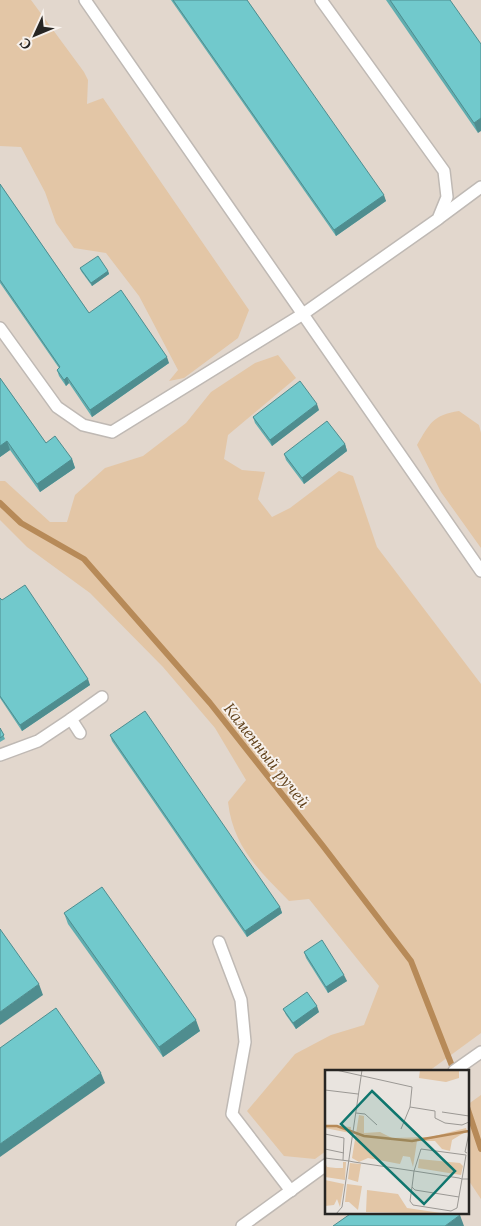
<svg xmlns="http://www.w3.org/2000/svg" width="481" height="1226" font-family="Lora,serif">
  <style>
    .built { fill: #e2d7cd; fill-rule: evenodd }
    .green { fill: #e3c6a6 }
    .lines { fill: none; stroke-linecap: round; stroke-linejoin: round }
    .stream { stroke: #b78a58; stroke-width: 6 }
    .service-casing { stroke: #bfb9b4; stroke-width: 14 }
    .service { stroke: #fff; stroke-width: 11 }
    .wall { fill: #61adaf }
    .shaded-wall { fill: #4f8d8f }
    .building { fill: #71c9cc; stroke: #4f8d8f }
    .labels { text-anchor: middle; dominant-baseline: central; stroke-width: 4; stroke-linejoin: round; paint-order: stroke }
    .water-label { font-size: 16px; font-style: italic; fill: #62421b; stroke: #f7f1ec }
    .inset-river { fill: none; stroke: #b78a58; stroke-width: 2.5 }
    .inset-road { fill: none; stroke: #9b9894; stroke-width: 1 }
    .view { fill: #0f766e; fill-opacity: 0.15; stroke: #0f766e; stroke-width: 2.5 }
    .inset-edge { fill: none; stroke: #272523; stroke-width: 2.5 }
  </style>
  <rect width="100%" height="100%" fill="#e9e4df"/>
  <path class="built" d="M0 0H481V1226H0ZM326 1071H467V1212H326Z"/>
  <g class="green">
    <path d="M0 0H31L84 72 88 80 87 104 103 98 249 310 238 338 184 378 169 381 178 370 139 296 106 253 74 248 56 223 45 192 21 147 0 146Z"/>
    <path d="M278 355 296 378 228 435 224 459 242 470 265 472 258 499 272 517 290 508 339 471 353 476 377 547 481 684V1033L429 1071H326V1151L315 1159 284 1156 247 1111 295 1054 331 1035 364 1025 379 986 309 899 289 901C259 870 233 847 228 802L246 780 215 728 163 667 90 593 27 547 0 520V481H5L50 522H67L75 495 105 468 143 456 186 423 211 392 255 363Z"/>
    <path d="M459 411 479 425 481 433V548L441 492 417 445C430 423 433 415 459 411Z"/>
    <path d="M481 1095V1199L467 1178V1105Z"/>
  </g>
  <g class="lines">
    <g class="stream">
      <path d="M0 503 21 523 84 559 210 703 323 846 411 961 454 1071"/>
      <path d="M467 1107 481 1149"/>
    </g>
    <g class="service-casing">
      <g id="service">
        <path d="M85 0 481 571"/>
        <path d="M439 218 481 187"/>
        <path d="M0 328 57 407 83 425 112 432 303 314 438 219 447 197 444 171 321 0"/>
        <path d="M71 719 102 697"/>
        <path d="M0 755 38 741 71 719 80 733"/>
        <path d="M219 942 241 1000 245 1042 232 1114 291 1191"/>
        <path d="M454 1071 481 1052"/>
        <path d="M242 1226 326 1165"/>
      </g>
    </g>
    <use href="#service" class="service"/>
  </g>
  <g class="wall">
    <path d="M171 0H247L386 201 336 236Z"/>
    <path d="M386 0H450L478 133Z"/>
    <path d="M0 184 89 313 169 363 92 417 69 383 66 386 59 376 57 370 59 368 0 283Z"/>
    <path d="M80 268 108 271 109 274 92 286 81 271Z"/>
    <path d="M0 378 46 443 72 459 75 468 40 492 10 450 0 457Z"/>
    <path d="M319 410 272 446 255 423 253 417Z"/>
    <path d="M345 444 347 451 304 484 286 460 284 454Z"/>
    <path d="M0 598 2 600 90 685 22 731 0 698Z"/>
    <path d="M0 728 5 739 0 742Z"/>
    <path d="M110 735 280 907 282 913 247 937 112 741Z"/>
    <path d="M64 913 200 1031 163 1057 68 924Z"/>
    <path d="M304 952 347 981 328 993 306 958Z"/>
    <path d="M283 1009 319 1012 296 1029 286 1015Z"/>
  </g>
  <g class="shaded-wall">
    <path d="M481 118V131L478 133 474 123Z"/>
    <path d="M384 195 386 201 336 236 334 230Z"/>
    <path d="M108 271 109 274 92 286 91 283Z"/>
    <path d="M167 357 169 363 92 417 90 410Z"/>
    <path d="M67 377 69 383 66 386 64 380Z"/>
    <path d="M317 404 319 410 272 446 270 440Z"/>
    <path d="M7 441 10 450 0 457V446Z"/>
    <path d="M345 444 347 451 304 484 302 478Z"/>
    <path d="M72 459 75 468 40 492 37 484Z"/>
    <path d="M88 679 90 685 22 731 20 725Z"/>
    <path d="M280 907 282 913 247 937 245 931Z"/>
    <path d="M344 975 347 981 328 993 326 987Z"/>
    <path d="M39 984 43 995 0 1025V1012Z"/>
    <path d="M317 1006 319 1012 296 1029 293 1023Z"/>
    <path d="M196 1020 200 1031 163 1057 159 1047Z"/>
    <path d="M101 1073 105 1083 0 1157V1144Z"/>
    <path d="M460 1215 464 1226H445Z"/>
  </g>
  <g class="building">
    <path d="M173 0H247L384 195 334 230Z"/>
    <path d="M390 0H450L481 44V118L474 123Z"/>
    <path d="M0 184 89 313 121 290 167 357 90 410 67 377 64 380 57 370 60 367 0 280Z"/>
    <path d="M98 256 108 271 91 283 80 268Z"/>
    <path d="M0 378 46 443 55 436 72 459 37 484 7 441 0 446Z"/>
    <path d="M300 381 317 404 270 440 253 417Z"/>
    <path d="M327 421 345 444 302 478 284 454Z"/>
    <path d="M25 585 88 679 20 725 0 696V598L2 600Z"/>
    <path d="M145 711 280 907 245 931 110 735Z"/>
    <path d="M0 728 4 735 0 738Z"/>
    <path d="M102 887 196 1020 159 1047 64 913Z"/>
    <path d="M0 929 39 984 0 1012Z"/>
    <path d="M322 940 344 975 326 987 304 952Z"/>
    <path d="M307 992 317 1006 293 1023 283 1009Z"/>
    <path d="M56 1008 101 1073 0 1144V1048Z"/>
    <path d="M353 1212H458L460 1215 445 1226H333Z"/>
  </g>
  <g class="labels">
    <g class="water-label">
      <text transform="translate(267 755) rotate(52)">Каменный ручей</text>
    </g>
  </g>
  <g transform="translate(325 1070)">
    <rect width="144" height="144" fill="#e9e4df"/>
    <path d="M95 0H134V8L121 12 94 8ZM34 45 39 46V63L55 62 67 68 106 67 141 58 142 61 127 70 125 81 117 79 110 71H92L88 97 85 87 78 86 75 94 43 88 34 92 27 88ZM0 55 26 57 25 63 0 58ZM94 89 135 93 138 96 136 105 93 98ZM0 92 2 97 11 98H18V92H21L20 110 0 107ZM25 93 36 94 33 112 23 109ZM0 110 19 114 15 137 12 129 9 135 0 136ZM22 114 37 116 33 140 24 132H20ZM42 120 73 124 82 138 123 144 41 142Z" fill="#e3c6a6"/>
    <path class="inset-river" d="M0 56H12L39 66 87 71 144 61"/>
    <path class="inset-road" d="M11 0 87 17 85 37 76 59M0 20 33 24M85 37 110 41V48L120 53 137 55 144 52M117 42 144 46M31 43 40 44 52 55M0 64 19 68 18 90M0 79 19 83M142 83 140 82 144 63M0 88 24 91 29 92 89 101 134 108 137 109 141 85 96 79 89 101 87 117 90 120 134 127M87 117 85 131 88 135 126 141 132 138 137 109H144M11 144 17 137 37 0"/>
    <path class="view" d="M47 21 130 101 99 134 16 54Z"/>
    <rect width="144" height="144" class="inset-edge"/>
  </g>
  <g transform="translate(35 35) rotate(226)" stroke="#f7f1ec" stroke-width="4" paint-order="stroke">
  <path d="M0-4L9 19L0 12L-9 19Z" fill="#272523"/>
  <text y="-8" font-size="14" font-weight="bold" text-anchor="middle" fill="#272523">С</text>
  </g>
</svg>
